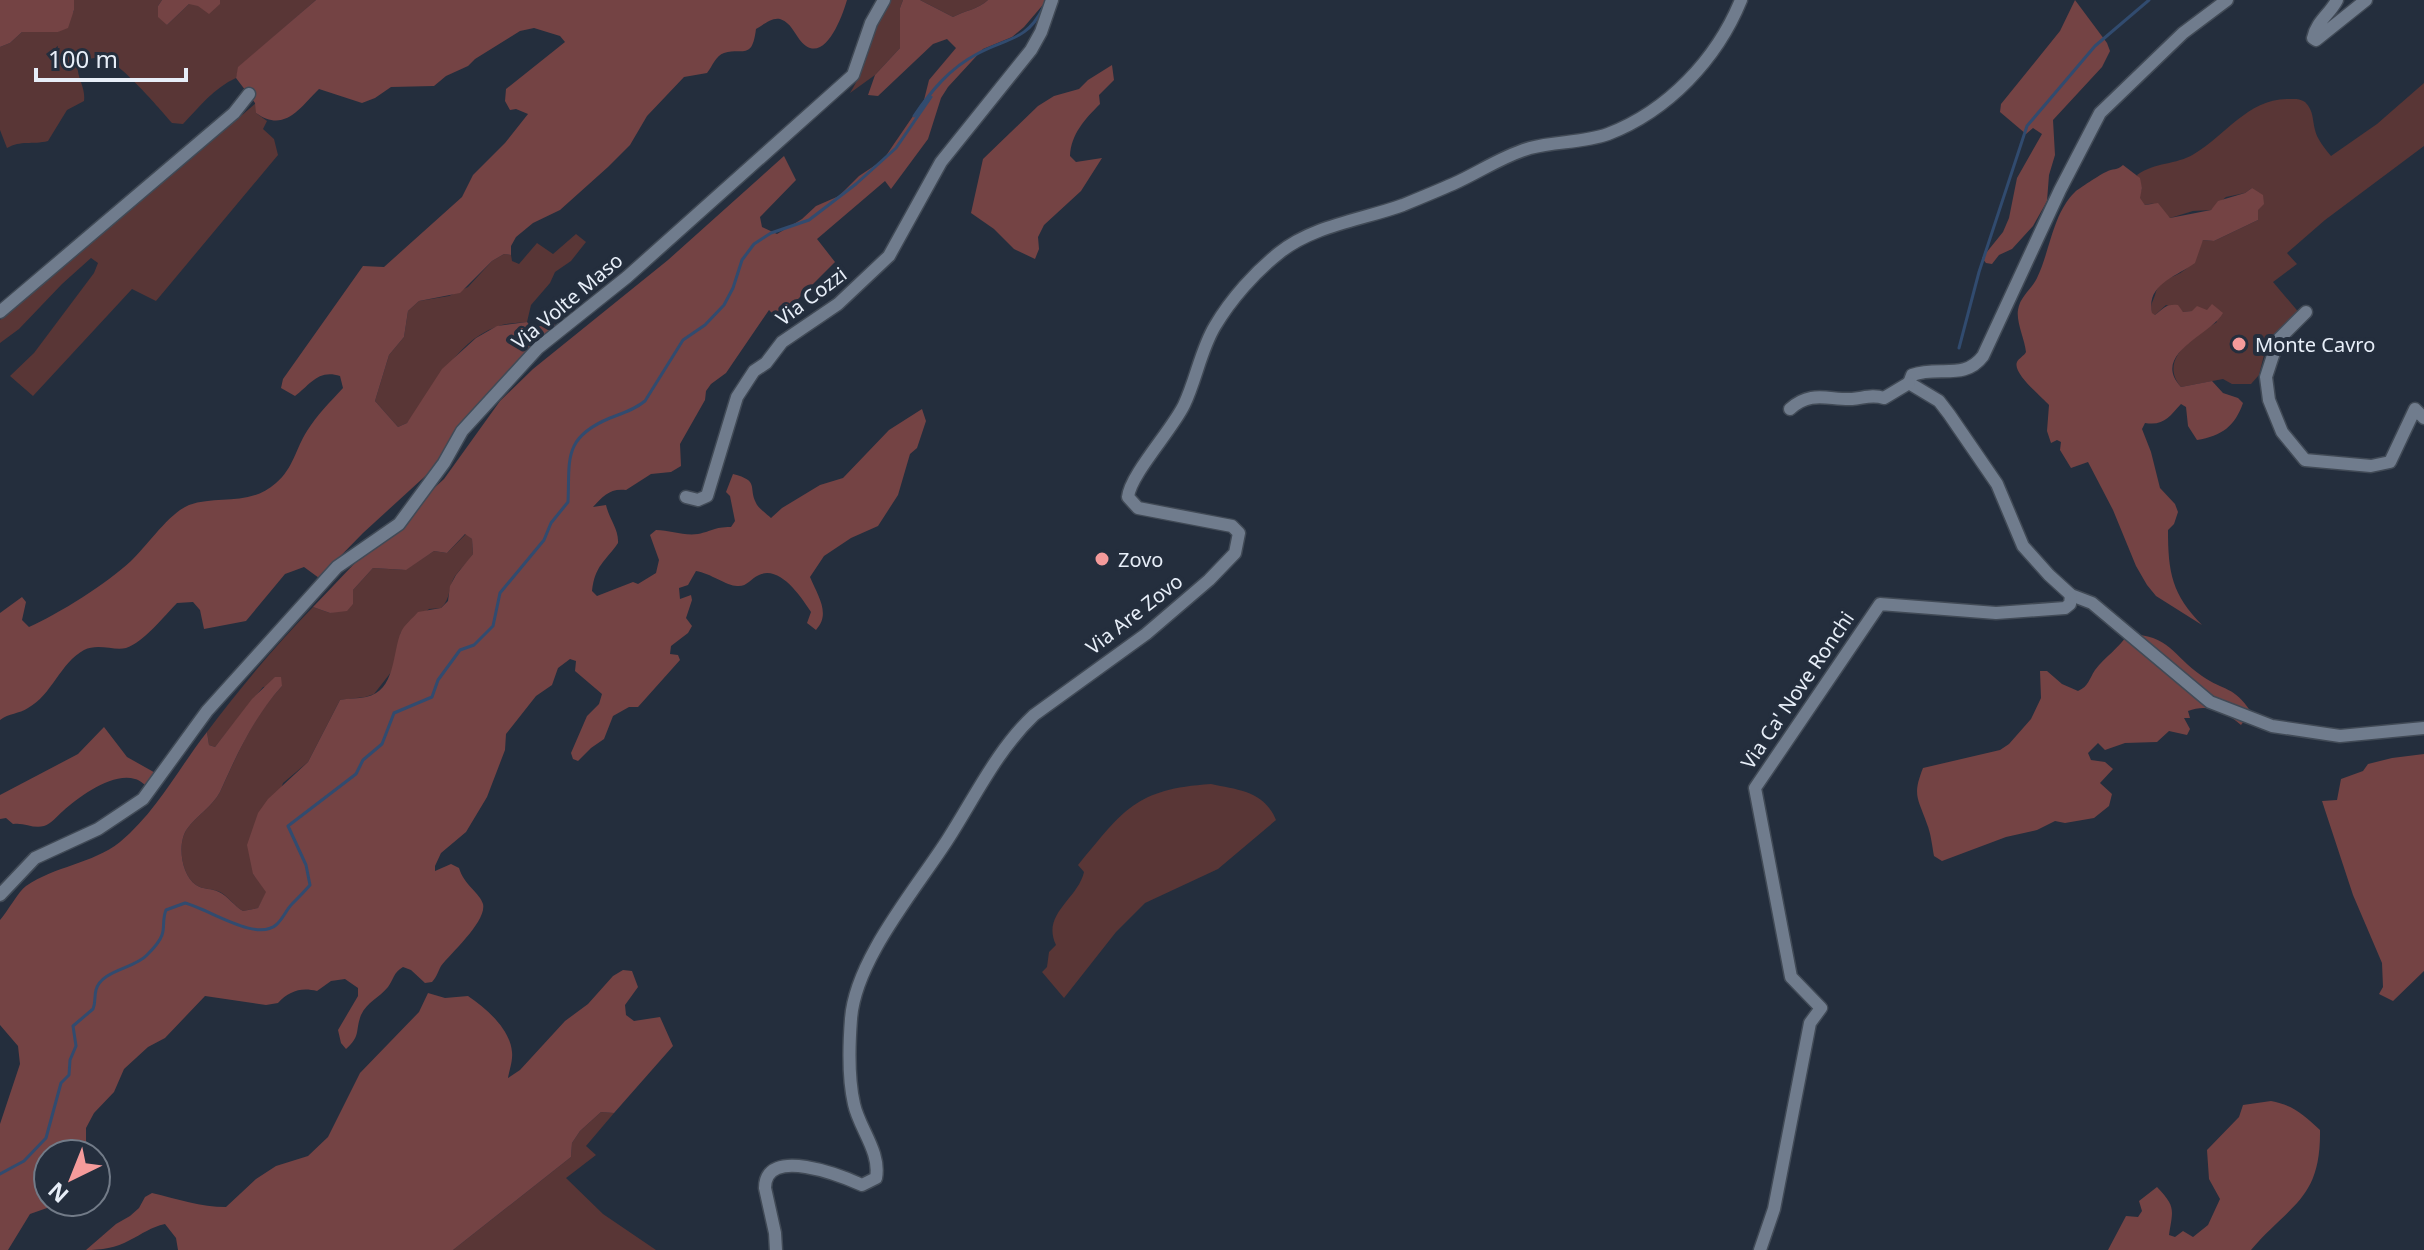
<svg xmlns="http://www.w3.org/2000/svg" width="2424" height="1250" font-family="'Noto Sans',sans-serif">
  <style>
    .green { fill: #593636 }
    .forest { fill: #744344 }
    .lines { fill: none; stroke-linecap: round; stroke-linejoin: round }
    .stream { stroke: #314b6f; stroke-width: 3 }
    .minor-casing { stroke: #414a56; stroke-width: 15 }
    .minor { stroke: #707c8d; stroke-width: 12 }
    .poi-dot { fill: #f59b9b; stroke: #242e3d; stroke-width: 3 }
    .labels { text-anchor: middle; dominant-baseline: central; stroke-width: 8; stroke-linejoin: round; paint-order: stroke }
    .street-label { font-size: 20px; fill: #e7eef8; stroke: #242e3d }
    .poi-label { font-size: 20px; fill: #e7eef8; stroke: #242e3d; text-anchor: start }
  </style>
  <rect width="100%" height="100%" fill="#242e3d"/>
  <g class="green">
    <path d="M74 0H162L158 6 167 25 189 4H220V0H316L239 67 236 78C214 88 200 106 183 124L172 123C160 109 119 61 103 58 96 56 86 61 78 61 75 76 86 86 84 101L67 110 48 141C32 145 21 140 7 148L0 130V47L10 43 22 32H58L74 11Z"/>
    <path d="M889 0H903L900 8V48L875 75 850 93C869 64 872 29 889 0Z"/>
    <path d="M920 0H988C979 9 964 11 953 17Z"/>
    <path d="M2424 83V146L2325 220 2287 253 2297 264 2273 282 2301 315 2264 355 2259 375 2251 384H2232L2223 379 2181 387C2157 359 2196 335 2217 322L2207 310 2183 312 2166 305 2155 315 2152 314C2150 304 2152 304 2155 295 2161 274 2174 281 2188 267 2197 258 2197 250 2203 240L2214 241 2258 220 2252 188 2245 193 2226 197 2211 210 2193 211 2170 218C2160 211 2163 200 2145 205L2139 198 2142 188 2137 175C2155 162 2176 165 2194 154 2226 135 2247 100 2287 99 2294 99 2299 98 2305 102 2314 111 2312 119 2315 130 2317 139 2325 149 2331 156L2377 124Z"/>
    <path d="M256 103V113L267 121 263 129 274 139 278 155 156 301 132 289 33 396 10 376 34 353 94 273 98 263 91 258 62 284 19 329 0 343V320L112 220 177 171Z"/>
    <path d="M576 234 586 242 571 261 555 272 550 283 531 305 527 322C517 323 505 323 496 327 452 343 436 391 407 423L398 427 375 401 389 355 404 337 408 311 419 301 449 296 468 287 492 261 504 254 511 255 512 261 519 264 537 243 553 254Z"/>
    <path d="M466 534 472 539 473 554C468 562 461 568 455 576 448 587 451 599 441 608L429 609 401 632 392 671 374 694 365 697 340 700 308 762 283 783 253 874 267 892 258 908 243 911C234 906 228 896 220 892 212 888 203 890 196 885 181 875 177 843 187 829 196 816 213 806 220 792 237 755 253 717 282 686L263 687 215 747 209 745 207 732C240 688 275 646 313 607L330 613 353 604V590L373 568 405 570 434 551 447 553Z"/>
    <path d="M1211 784C1239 790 1264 791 1276 820L1218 869 1145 903 1116 932 1064 998 1042 972 1047 967 1049 952 1056 945C1041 914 1078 899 1084 872L1078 865C1124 810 1135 789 1211 784Z"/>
    <path d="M601 1112 614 1113 586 1146 596 1155 566 1178 603 1214 656 1250H453L571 1157 572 1143 580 1131Z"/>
  </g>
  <g class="forest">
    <path d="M0 0H74V10L68 28 58 32H22L10 43 0 47Z"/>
    <path d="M162 0H220V4L209 14 198 6 189 4 167 25 158 17V6Z"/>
    <path d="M316 0H847C843 14 827 60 806 46 796 39 793 23 780 19 772 17 763 25 756 29 752 61 743 47 724 53 716 55 712 67 707 73L684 77 647 116 630 145 608 167 560 210 533 223 516 237 511 246V255L504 254 492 261 460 293 419 301 408 311 404 337 389 355 375 401 398 427 407 423 442 369 476 338 497 326 527 322 532 328 554 323 556 333 523 358 489 392 433 469 363 533 319 578 304 567 285 574 246 621 204 629 200 610 193 602 177 603C165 615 143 643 126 648 114 651 98 643 84 650 60 663 52 695 28 708 19 714 9 713 0 720V613L22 597 26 602 22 620 29 627C57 615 109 582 131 561 147 546 169 513 189 505 218 495 249 507 276 483 293 469 296 448 307 431 317 415 330 402 343 388L340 376C318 369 310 385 295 396L281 388 283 379 363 266 384 267 462 197 473 175 505 143 528 114 516 109 510 110 505 101 506 89 565 42 560 36 534 28 520 31 475 59 468 66 446 76 434 86 391 87 375 98 362 103 319 89C299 109 284 133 256 113L255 103 236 78 238 67Z"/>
    <path d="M903 0H920L953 17C964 11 979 9 988 0H1047L1024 27 1012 37 983 49 948 87 941 98 928 139 891 189 885 181 817 239 835 262 778 319 769 310 726 373 711 384 706 391 705 400 680 444 681 466 671 472 651 474 626 490C610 488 603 496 593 507L606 505C609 519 619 529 618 543 605 562 595 565 592 591L597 596 633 582 638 584 656 573 659 560 650 535 656 530C670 530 683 536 698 534 713 531 713 527 731 527L735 521 730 496 726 492 733 474C760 481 748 487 756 503 758 508 767 514 771 518L782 508 820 485 843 478 889 430 922 409 926 421 917 448 910 454 898 495 878 526 851 538 824 556 810 577C818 596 831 614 816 630L807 623 811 612C801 597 780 565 759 575 750 579 747 587 737 586 727 586 710 573 696 571L688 585 679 588 680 599 691 595 692 600 686 618 692 626 688 633 671 646 670 654 678 655 680 660 638 707H629L613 716 604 739 591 748 578 761 573 759 571 753 587 716 599 704 602 694 575 671 576 661 570 659 558 668 552 685 536 696 506 734 505 750 487 797 466 832 441 853 435 866V871L451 864 459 868C464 885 480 893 483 904 487 921 451 953 441 966 438 971 437 977 432 982L425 983 411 970 403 967C393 973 394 979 388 987 379 998 367 1002 361 1015 355 1031 361 1036 346 1049L341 1043 338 1030 358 996V988L345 979 331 981 317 991C301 987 289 991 278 1003L266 1005 205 996 165 1038 148 1047 124 1069 114 1092 94 1113 86 1128V1154H48V1202H64L30 1214 8 1250H0V1124L20 1064 18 1046 0 1025V920C8 911 18 892 26 886 55 866 92 864 120 842 157 811 178 769 207 732L209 745 215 747 252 699 275 677H281L282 686C254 717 237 754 220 792 213 806 196 816 187 829 177 843 181 875 196 885 203 890 212 888 219 892 228 896 234 906 243 911L258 908 266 892 253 874 247 845 258 813 268 799 308 762 340 700C348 698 358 699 366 697 396 691 392 653 401 632 404 625 413 618 418 612L441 608 448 601 450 586 456 575 473 554 472 539 465 534 447 553 434 551 406 570 373 568 353 590V604L347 611 330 613 313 607 373 544 444 479 500 401 533 369 668 260 784 156 796 180 760 217 762 227 777 234 802 219 816 206 839 196 859 176 883 160 924 100 929 80 956 48 947 39 933 44 878 96 868 95 875 75 900 48V8Z"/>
    <path d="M2075 0 2107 43 2110 51 2102 67 2053 120 2055 155 2049 175 2047 201 2033 226 2012 249 1999 255 1992 264 1986 263 1982 258 2003 232 2009 218 2017 178 2042 134 2033 128 2026 134 2000 112 2001 104 2060 31Z"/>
    <path d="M1112 65 1114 80 1099 95 1100 104C1085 119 1071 134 1070 156L1076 162 1102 158 1081 191 1044 225 1038 237 1039 249 1035 259 1014 249 994 229 971 213 983 159 1038 106 1054 96 1079 89 1088 80Z"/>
    <path d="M2123 165 2140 178 2142 188 2140 198 2145 205 2158 203 2170 218 2211 210 2218 201 2245 193 2252 188 2263 195 2264 204 2258 210V220L2214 241 2203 240 2195 263C2176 277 2146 284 2152 313L2155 315C2164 308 2166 304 2178 305L2183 312 2192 311 2197 306 2207 310 2212 304 2223 313C2211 335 2150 354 2181 387L2212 381 2223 393 2238 398 2243 403C2235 426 2222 436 2197 440L2188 426 2186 407 2181 404C2169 417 2164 426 2145 423L2142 429 2151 452 2160 488 2175 504 2178 512 2174 524 2168 530C2168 573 2172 594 2202 625L2156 596 2147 585 2136 566 2113 510 2088 462 2071 468 2060 450 2061 442 2057 440 2051 443 2047 431 2049 405C2042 397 2012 373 2017 362 2019 358 2024 356 2026 352 2025 340 2016 322 2018 310 2020 296 2032 289 2037 278 2050 251 2053 213 2075 192 2078 189 2101 174 2106 172 2113 168 2117 171 2123 165Z"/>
    <path d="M2128 634C2170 635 2172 655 2202 676 2225 692 2233 685 2251 712L2241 725C2226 712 2208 703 2188 711L2190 718H2184L2190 729 2187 735 2169 731 2157 742 2125 743 2105 750 2098 743 2088 753 2091 760 2105 762 2113 769 2100 783 2112 794 2109 806 2094 818 2065 823 2055 821 2037 830 2006 837 1942 861 1934 856C1932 845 1931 834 1927 824 1918 798 1912 796 1923 768L2000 750 2009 744 2031 719 2041 698 2040 671H2047L2062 684 2078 691C2089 686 2089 679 2095 670 2105 657 2119 648 2128 634Z"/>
    <path d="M104 727 127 757 159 775 150 789C146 786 140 780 135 779 112 772 79 797 63 811 57 816 51 824 44 826 33 829 24 822 13 824L6 818 0 819V795L78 754Z"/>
    <path d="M2424 754V971L2393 1001 2379 994 2383 987 2382 963 2353 895 2322 801 2337 800 2341 779 2363 771 2368 764 2392 758Z"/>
    <path d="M623 970 632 971 638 987 625 1005 626 1015 634 1021 660 1017 673 1046 614 1113 601 1112 580 1131 572 1143 571 1157 453 1250H178L176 1238 165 1224C151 1227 142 1234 130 1240 116 1248 101 1250 86 1250L116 1224 130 1216 139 1208 145 1197 152 1193C177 1199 201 1207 226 1207L256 1179 276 1166 308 1156 328 1137 360 1073 419 1012 428 993 445 998 468 996C487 1009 510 1029 512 1052 513 1061 509 1071 508 1078L520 1070 565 1021 588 1004 613 976Z"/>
    <path d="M2271 1101C2293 1105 2304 1115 2320 1130 2321 1200 2290 1204 2251 1250H2108L2126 1216 2138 1217 2142 1211 2139 1201 2157 1187C2176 1207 2173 1209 2169 1235L2175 1237 2183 1231 2193 1237 2208 1225 2220 1199 2209 1179 2207 1150 2239 1117 2243 1105Z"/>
  </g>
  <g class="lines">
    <g class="stream">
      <path d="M1959 348 1979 272 2027 126 2095 46 2149 0"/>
      <path d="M0 1174 24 1161 46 1138 61 1083 69 1075 70 1060 76 1046 73 1026 93 1009C96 1002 94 997 96 990 101 970 134 969 147 955 152 950 160 941 162 935 165 927 162 920 166 910L185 903C209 909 256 942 276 925 283 919 286 910 292 904 298 898 304 892 310 885L306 865 288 826 356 774 363 760 382 744 394 713 432 697 438 680 460 650 474 645 493 626 500 593 544 540 551 523 568 502C570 460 562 438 610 418 623 413 634 410 645 401L683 340 705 325 724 305 733 288 742 260 754 244 771 233 809 220 856 184 896 148 931 97 914 116C931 91 950 68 977 54 1006 38 1027 41 1043 8"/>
    </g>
    <g class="minor-casing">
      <g id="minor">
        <path d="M2227 0 2183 33 2100 113 2060 190 1983 356C1964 381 1939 365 1912 375L1909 383 1939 401 1949 414 1997 484 2023 546 2049 575 2071 595 2092 603 2210 702 2272 726 2340 736 2424 728"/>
        <path d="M2337 0C2330 14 2316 22 2313 38L2316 40 2366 0"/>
        <path d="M0 312 234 113 249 94"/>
        <path d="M2306 312 2278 340 2266 377 2269 400 2282 432 2305 460 2371 466 2390 462 2415 409 2424 418"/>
        <path d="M1790 409C1811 390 1828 400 1852 399 1864 398 1872 394 1884 398L1909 383"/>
        <path d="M686 497 698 500 707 496 737 397 754 371 766 363 782 342 838 304 889 256 941 162 1031 50 1041 32 1052 0"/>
        <path d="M0 895 35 858 98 829 143 799 207 711 337 567 399 524 444 463 462 431 538 348 627 277 853 75 871 23 884 0"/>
        <path d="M776 1250 775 1233 765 1188C765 1145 842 1176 862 1185L876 1178C881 1152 859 1128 854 1104 848 1078 849 1045 851 1019 855 960 916 889 948 839 975 797 997 750 1034 715L1146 634 1209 580 1235 553 1239 533 1232 526 1138 508 1128 497C1130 475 1172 430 1184 405 1196 380 1201 349 1215 326 1231 299 1255 272 1279 253 1314 225 1362 220 1403 205 1420 198 1437 191 1453 184 1480 172 1502 156 1530 148 1555 141 1583 143 1608 134 1668 111 1717 59 1741 0"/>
        <path d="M1760 1250 1774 1209 1810 1023 1821 1008 1791 977 1755 788 1880 604 1996 613 2065 608 2070 604 2071 595"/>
      </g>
    </g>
    <use href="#minor" class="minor"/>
  </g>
  <g class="poi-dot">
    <circle cx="2239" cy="344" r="8"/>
    <circle cx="1102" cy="559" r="8"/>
  </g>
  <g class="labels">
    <g class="street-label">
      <text transform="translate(811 296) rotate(-37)">Via Cozzi</text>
      <text transform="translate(567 301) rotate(-40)">Via Volte Maso</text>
      <text transform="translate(1134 614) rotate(-38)">Via Are Zovo</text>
      <text transform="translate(1797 690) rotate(-56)">Via Ca' Nove Ronchi</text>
    </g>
    <g class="poi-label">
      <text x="2255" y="344">Monte Cavro</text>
      <text x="1118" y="559">Zovo</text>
    </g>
  </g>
  <g transform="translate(72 1178) rotate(223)"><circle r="38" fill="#242e3d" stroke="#727b88" stroke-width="2"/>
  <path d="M0-6L14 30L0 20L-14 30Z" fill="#f59b9b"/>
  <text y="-12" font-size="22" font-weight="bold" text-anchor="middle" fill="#e7eef8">N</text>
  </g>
  <path d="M36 68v12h150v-12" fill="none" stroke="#e7eef8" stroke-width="4"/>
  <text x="48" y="68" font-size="24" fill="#e7eef8" stroke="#242e3d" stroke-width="6" paint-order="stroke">100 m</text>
</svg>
